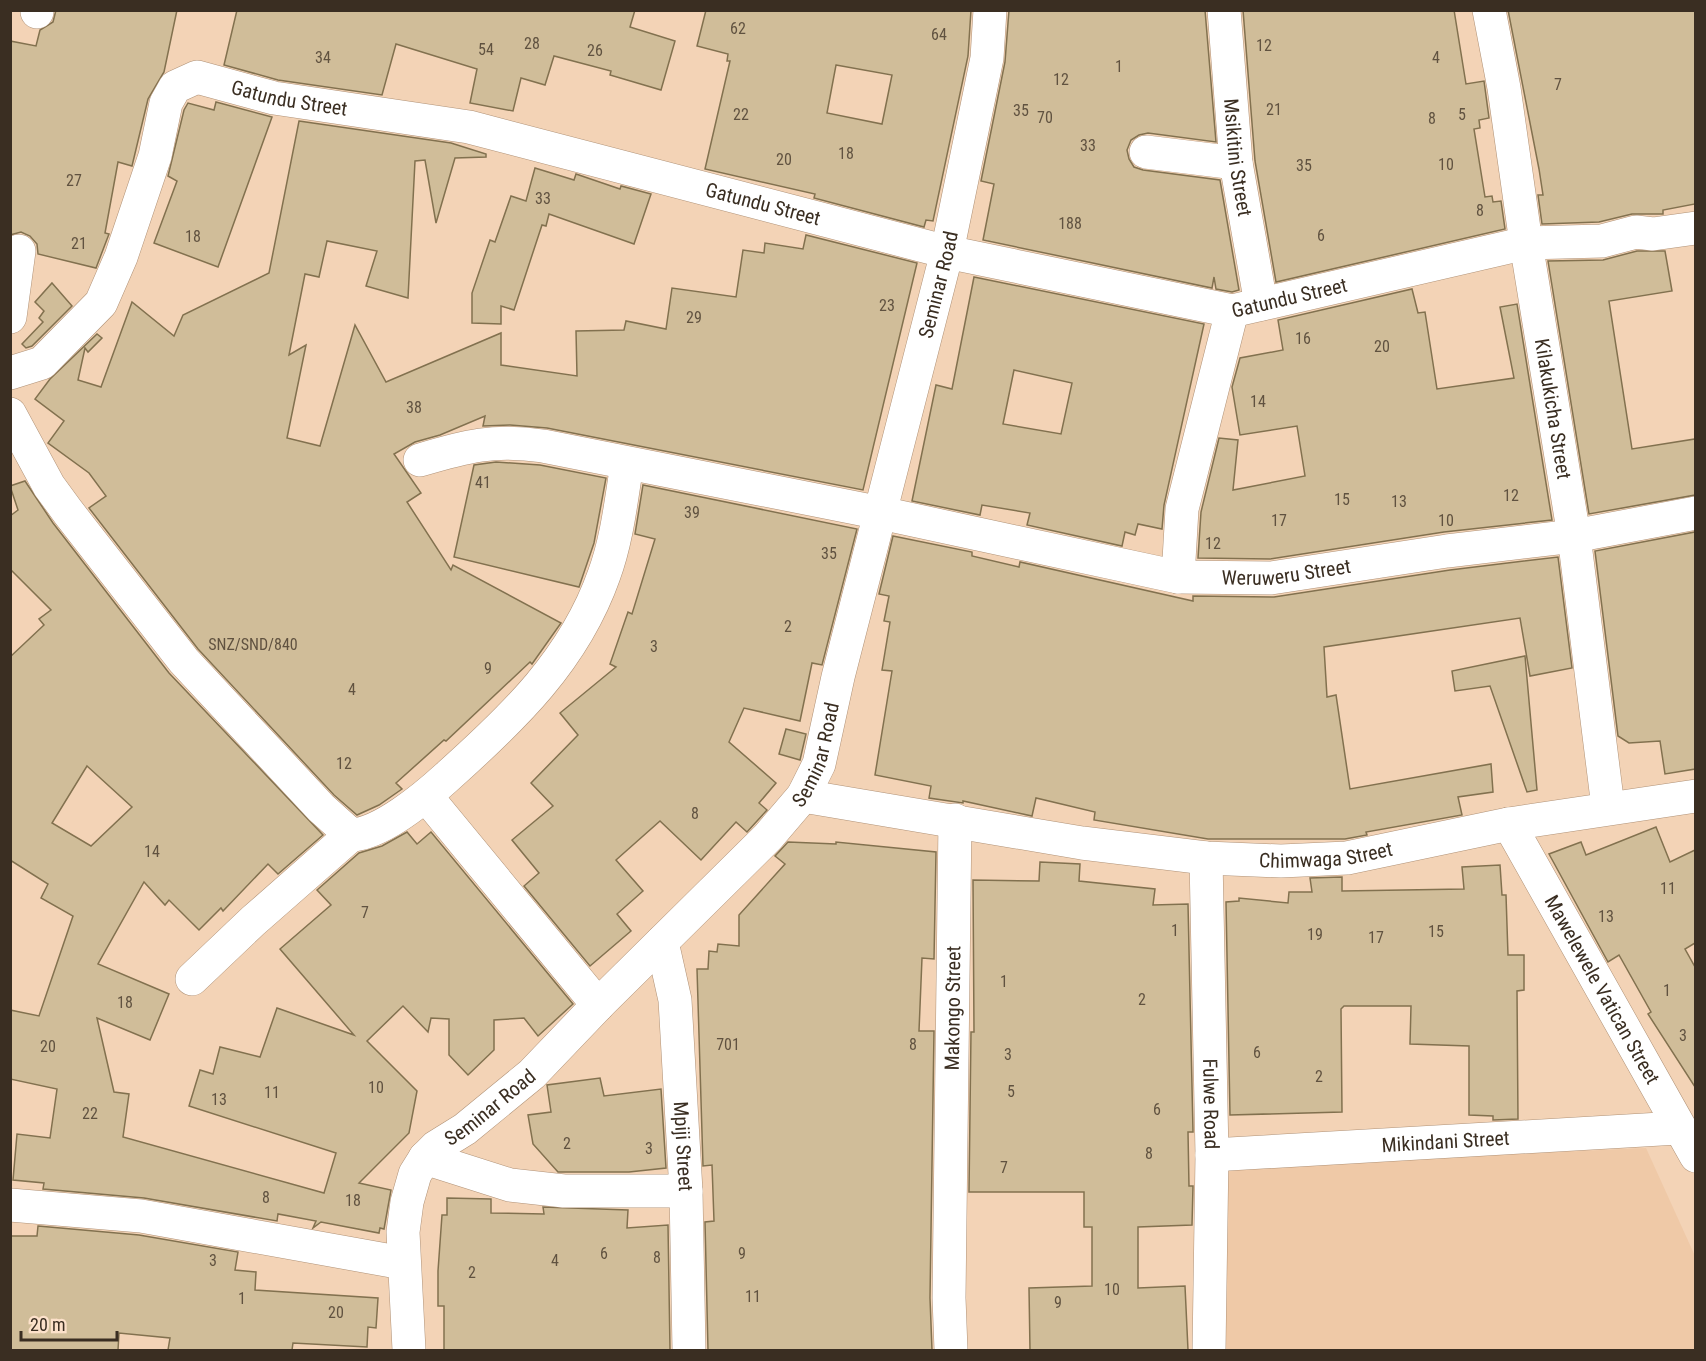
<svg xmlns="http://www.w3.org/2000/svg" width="1706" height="1361" font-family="'Roboto Condensed',sans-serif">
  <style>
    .built { fill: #efc9a7 }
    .building { fill: #d0bd99; stroke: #82714f; stroke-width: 1.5; fill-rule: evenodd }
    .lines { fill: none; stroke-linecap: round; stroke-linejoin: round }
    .minor-casing { stroke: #b09277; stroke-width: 34 }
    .minor { stroke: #fff; stroke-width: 33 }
    .labels { text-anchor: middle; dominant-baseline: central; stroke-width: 4.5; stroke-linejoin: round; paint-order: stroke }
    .number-label { font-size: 16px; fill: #605240 }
    .street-label { font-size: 20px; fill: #3a2e22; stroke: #fce1ca }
  </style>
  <rect width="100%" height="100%" fill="#f3d3b6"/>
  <path class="built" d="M1646 1148 1695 1256V1350H1209L1202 1168Z"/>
  <g class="building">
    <path d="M56 10H177L164 72 148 99 132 166 118 162 105 233 109 234 96 268 38 254 37 244 30 236 21 232 10 235V41L36 46 40 30 53 22Z"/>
    <path d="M237 10H635L630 27 675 41 661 90 610 75 611 71 554 56 545 85 521 78 513 111 470 103 477 69 396 44 382 95 278 80 224 65Z"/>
    <path d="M706 10H971L968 56 933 221 926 220 924 227 814 198 815 194 705 169 730 61H727L728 54 697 46ZM836 65 892 75 882 124 827 113Z"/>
    <path d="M1009 10H1205L1216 142 1148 133 1139 135 1131 140 1127 150 1129 159 1134 167 1143 170 1220 180 1239 290 1232 292 1216 289 1214 277 1212 288 983 240 994 184 981 181 1005 62Z"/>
    <path d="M1243 10H1454L1466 84 1484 81 1489 118 1479 120 1480 128 1474 129 1485 197 1492 196 1493 202 1501 201 1505 229 1276 282 1255 161Z"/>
    <path d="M1508 10H1695V204L1663 210V214H1632L1599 222 1542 224 1538 195H1543L1539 169Z"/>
    <path d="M216 102 272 117 218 267 154 243 177 181 168 176 184 110 188 103 214 110Z"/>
    <path d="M299 121 451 143 486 154V157L455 158 436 223 425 160 415 161 408 298 366 286 377 251 327 241 319 277 305 274 289 355 306 345 287 438 320 446 355 325 386 382 501 333V365L577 376 576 331 624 330 626 321 666 329 672 288 736 297 743 250 764 253 765 243 803 249 806 235 917 263 863 490 547 428 510 425 483 426 485 416 440 435 415 442 394 454 421 493 407 502 451 570 453 565 561 623 532 664 530 662 446 741 444 740 396 783 402 789 379 805 357 815 334 795 198 649 89 508 106 496 89 473 48 443 64 421 35 399 50 379 97 334 102 338 88 352 85 348 78 380 101 387 132 302 174 336 183 315 269 273Z"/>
    <path d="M535 168 574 180 576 174 620 189 621 186 651 194 634 244 549 214 546 226 542 225 514 310 501 306V324L472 323V293L490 240 495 242 511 196 526 201Z"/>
    <path d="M1637 251H1665L1672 291 1609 301 1632 449 1695 439V495L1589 514 1548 261 1603 260Z"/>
    <path d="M974 277 1204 324 1164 505 1162 529 1138 524 1135 535 1125 532 1122 546 1027 525 1030 513 982 505 980 515 912 501 936 385 952 389ZM1014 370 1072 383 1061 434 1003 424Z"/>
    <path d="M52 283 72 306 32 346 26 348 22 344 43 322 39 318 44 311 35 302Z"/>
    <path d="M1412 289 1418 313 1425 312 1437 389 1514 378 1500 307 1517 304 1552 520 1444 532 1270 559 1198 558 1201 512 1219 438 1238 440 1233 490 1305 476 1297 426 1240 435 1232 387 1240 358 1283 350 1278 320Z"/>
    <path d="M496 462 540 465 606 478 594 543 579 587 454 557 474 465Z"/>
    <path d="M25 481 53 523 169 673 323 835 278 874 268 864 223 911 221 908 199 930 169 900 165 905 144 882 98 964 169 994 150 1040 97 1018 114 1092 129 1094 123 1137 324 1193 336 1153 189 1106 200 1070 213 1074 220 1047 260 1057 277 1008 354 1035 280 949 331 905 317 890 359 853 382 846 407 832 417 844 431 832 573 1004 538 1036 524 1018 494 1020V1050L468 1075 449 1055V1019L431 1018 428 1032 403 1006 367 1041 417 1091 409 1133 359 1183 391 1190 384 1229 380 1228 379 1233 321 1222 313 1228 316 1221 278 1214 277 1221 144 1198 43 1189 44 1183 13 1180 17 1134 50 1138 57 1089 10 1079V1010L39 1016 73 916 41 898 48 884 10 860V657L44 625 39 619 51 610 10 569V516L18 510 10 486ZM87 766 132 807 91 846 52 823Z"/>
    <path d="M643 485 857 529 822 665 812 663 800 721 744 708 729 742 776 783 759 803 767 810 747 832 736 822 701 860 660 821 616 860 643 891 617 914 631 931 590 966 524 886 539 873 512 840 553 806 531 783 578 735 560 713 616 667 610 664 628 612 632 614 655 539 635 534Z"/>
    <path d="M1695 532V769L1665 774 1660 741 1629 743 1618 736 1595 551Z"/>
    <path d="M893 536 972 552V556L1019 567 1020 562 1193 601V596L1274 597 1450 570 1558 557 1572 668 1530 676 1520 618 1324 647 1327 697 1336 695 1350 789 1491 764 1493 792 1458 797 1462 815 1366 832 1367 835 1345 839H1208L1094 820 1095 812 1036 798 1032 816 963 801V803L929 798 931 786 875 775 892 671 882 670 890 622 884 621 889 596 879 594Z"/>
    <path d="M1525 656 1537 790 1527 792 1490 686 1455 691 1452 671Z"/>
    <path d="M786 729 806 734 800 760 779 754Z"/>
    <path d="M1656 827 1670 862 1695 850V943L1685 949 1695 967V1087L1648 1014 1651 1012 1619 955 1608 962 1549 854 1581 842 1586 855Z"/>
    <path d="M788 842 836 844V842L936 852 934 959 922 958 919 1031H934L930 1298 932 1350H708L705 1222 714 1221 712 1165 703 1166 697 969H708L709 951 717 952 718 944 739 946V915L785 864 775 856Z"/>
    <path d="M1040 862 1080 864 1079 881 1155 889 1153 905 1188 904 1193 1132H1188L1189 1186H1193L1192 1225 1138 1227V1288L1185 1286 1188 1350H1030L1029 1288 1092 1286V1227H1084V1192H969L971 1032H974L973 880 1039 881Z"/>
    <path d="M1500 865 1502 895H1506L1508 955H1524V990L1517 991 1518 1119 1493 1120V1116L1469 1115V1046L1410 1044 1411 1006H1344L1341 1009 1342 1112 1230 1115 1226 902 1239 901V898L1288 903 1289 892H1312L1310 878 1342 877V891L1464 889 1462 867Z"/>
    <path d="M600 1078 604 1096 661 1089 666 1168 629 1172H558L533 1144 528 1115 551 1112 547 1085Z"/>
    <path d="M447 1198 491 1199V1213L544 1214 543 1207 628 1210 627 1228 668 1225 670 1350H444V1306H438V1271L442 1215H447Z"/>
    <path d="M38 1226 139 1235 238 1252 235 1270 256 1272 255 1290 378 1298 376 1328 368 1327 367 1347 293 1343 292 1350H168L170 1338 119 1333 118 1350H10V1236H37Z"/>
  </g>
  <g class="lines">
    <g class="minor-casing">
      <g id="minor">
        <path id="s1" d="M1224 10 1236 163 1261 304"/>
        <path id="s2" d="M1489 10 1504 88 1526 243 1574 536 1608 807"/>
        <path d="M37 12V10"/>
        <path d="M1146 152 1236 163"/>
        <path d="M10 317 19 251"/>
        <path id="s3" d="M10 373 42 363 101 303 121 257 155 156 166 103 175 87 197 77 274 98 469 127 947 252 1232 311 1526 243 1602 241 1636 232 1653 234 1696 228"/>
        <path d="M10 414 49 486 68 512 184 661 321 808 351 835C381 834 425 797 447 777 513 718 574 660 604 575 617 540 621 501 627 464"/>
        <path id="s4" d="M420 460C467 446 493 439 543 446L881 513 1178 577 1271 578 1447 551 1574 536 1696 513"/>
        <path d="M1178 577 1182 509 1232 311"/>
        <path d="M426 796 598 1005"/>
        <path id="s5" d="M803 796 1082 843 1206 858 1281 861 1347 858 1509 824 1696 796"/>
        <path id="s6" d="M1509 824 1696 1156"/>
        <path id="s7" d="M1206 858 1212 1155 1209 1350"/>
        <path id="s8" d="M662 942 675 1000 686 1191 689 1350"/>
        <path d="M192 979 253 921 351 835"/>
        <path id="s9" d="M1212 1155 1678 1128"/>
        <path d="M425 1158 510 1185 564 1191H686"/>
        <path d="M10 1205 141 1216 403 1263"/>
        <path id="s10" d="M409 1350 403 1232 407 1202 415 1174 425 1158 436 1147 465 1129 532 1074 598 1005 768 837 803 796 819 764 838 677 947 252 987 58 990 10"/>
        <path id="s11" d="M951 1350 949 1298 955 820"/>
      </g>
    </g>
    <use href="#minor" class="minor"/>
  </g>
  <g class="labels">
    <g class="number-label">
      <text x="738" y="28">62</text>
      <text x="939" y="34">64</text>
      <text x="532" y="43">28</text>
      <text x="1264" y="45">12</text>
      <text x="486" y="49">54</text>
      <text x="595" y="50">26</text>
      <text x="323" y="57">34</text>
      <text x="1436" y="57">4</text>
      <text x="1119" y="66">1</text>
      <text x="1061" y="79">12</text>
      <text x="1558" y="84">7</text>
      <text x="1274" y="109">21</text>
      <text x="1021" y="110">35</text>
      <text x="741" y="114">22</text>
      <text x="1462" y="114">5</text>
      <text x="1045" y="117">70</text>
      <text x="1432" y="118">8</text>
      <text x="1088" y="145">33</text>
      <text x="846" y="153">18</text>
      <text x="784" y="159">20</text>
      <text x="1446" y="164">10</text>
      <text x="1304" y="165">35</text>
      <text x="74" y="180">27</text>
      <text x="543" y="198">33</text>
      <text x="1480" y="210">8</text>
      <text x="1070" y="223">188</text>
      <text x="1321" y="235">6</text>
      <text x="193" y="236">18</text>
      <text x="79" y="243">21</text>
      <text x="887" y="305">23</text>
      <text x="694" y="317">29</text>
      <text x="1303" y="338">16</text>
      <text x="1382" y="346">20</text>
      <text x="1258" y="401">14</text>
      <text x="414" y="407">38</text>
      <text x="483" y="482">41</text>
      <text x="1511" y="495">12</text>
      <text x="1342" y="499">15</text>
      <text x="1399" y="501">13</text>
      <text x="692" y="512">39</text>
      <text x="1279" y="520">17</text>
      <text x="1446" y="520">10</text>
      <text x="1213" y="543">12</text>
      <text x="829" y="553">35</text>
      <text x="788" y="626">2</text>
      <text x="253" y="644">SNZ/SND/840</text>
      <text x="654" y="646">3</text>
      <text x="488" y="668">9</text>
      <text x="352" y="689">4</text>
      <text x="344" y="763">12</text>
      <text x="695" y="813">8</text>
      <text x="152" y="851">14</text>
      <text x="1668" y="888">11</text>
      <text x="365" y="912">7</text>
      <text x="1606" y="916">13</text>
      <text x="1175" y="930">1</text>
      <text x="1436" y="931">15</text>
      <text x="1315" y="934">19</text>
      <text x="1376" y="937">17</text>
      <text x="1004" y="981">1</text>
      <text x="1667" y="990">1</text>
      <text x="1142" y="999">2</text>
      <text x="125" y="1002">18</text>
      <text x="1683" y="1035">3</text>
      <text x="728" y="1044">701</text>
      <text x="913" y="1044">8</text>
      <text x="48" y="1046">20</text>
      <text x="1257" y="1052">6</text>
      <text x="1008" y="1054">3</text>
      <text x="1319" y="1076">2</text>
      <text x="376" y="1087">10</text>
      <text x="1011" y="1091">5</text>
      <text x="272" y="1092">11</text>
      <text x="219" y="1099">13</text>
      <text x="1157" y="1109">6</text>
      <text x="90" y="1113">22</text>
      <text x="567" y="1143">2</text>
      <text x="649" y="1148">3</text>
      <text x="1149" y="1153">8</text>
      <text x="1004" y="1167">7</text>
      <text x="266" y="1197">8</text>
      <text x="353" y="1200">18</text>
      <text x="604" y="1253">6</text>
      <text x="742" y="1253">9</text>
      <text x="657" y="1257">8</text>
      <text x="213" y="1260">3</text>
      <text x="555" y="1260">4</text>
      <text x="472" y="1272">2</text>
      <text x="1112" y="1289">10</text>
      <text x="753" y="1296">11</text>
      <text x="242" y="1298">1</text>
      <text x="1058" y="1302">9</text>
      <text x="336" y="1312">20</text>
    </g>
    <g class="street-label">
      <text stroke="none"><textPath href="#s3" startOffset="466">Gatundu Street</textPath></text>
      <text stroke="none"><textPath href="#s1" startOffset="148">Msikitini Street</textPath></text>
      <text stroke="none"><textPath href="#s3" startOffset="952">Gatundu Street</textPath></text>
      <text stroke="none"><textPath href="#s10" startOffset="1251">Seminar Road</textPath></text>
      <text stroke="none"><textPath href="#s3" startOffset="1492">Gatundu Street</textPath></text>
      <text stroke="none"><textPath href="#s2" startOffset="404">Kilakukicha Street</textPath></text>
      <text stroke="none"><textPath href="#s4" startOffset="882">Weruweru Street</textPath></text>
      <text stroke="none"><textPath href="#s10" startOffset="765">Seminar Road</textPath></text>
      <text stroke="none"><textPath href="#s5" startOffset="528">Chimwaga Street</textPath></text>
      <text stroke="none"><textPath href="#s6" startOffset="190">Mawelewele Vatican Street</textPath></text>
      <text stroke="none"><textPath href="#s11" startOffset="342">Makongo Street</textPath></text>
      <text stroke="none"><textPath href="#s7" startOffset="246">Fulwe Road</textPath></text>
      <text stroke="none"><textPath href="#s10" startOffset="279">Seminar Road</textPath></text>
      <text stroke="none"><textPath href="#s9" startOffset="234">Mikindani Street</textPath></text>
      <text stroke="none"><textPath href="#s8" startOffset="206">Mpiji Street</textPath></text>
    </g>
  </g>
  <rect width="1706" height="1361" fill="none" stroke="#3a2e22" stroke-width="24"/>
  <path d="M21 1331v9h96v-9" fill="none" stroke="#3a2e22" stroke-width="3"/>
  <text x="30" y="1331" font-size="18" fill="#3a2e22" stroke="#fce1ca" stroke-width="4.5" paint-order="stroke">20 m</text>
</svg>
